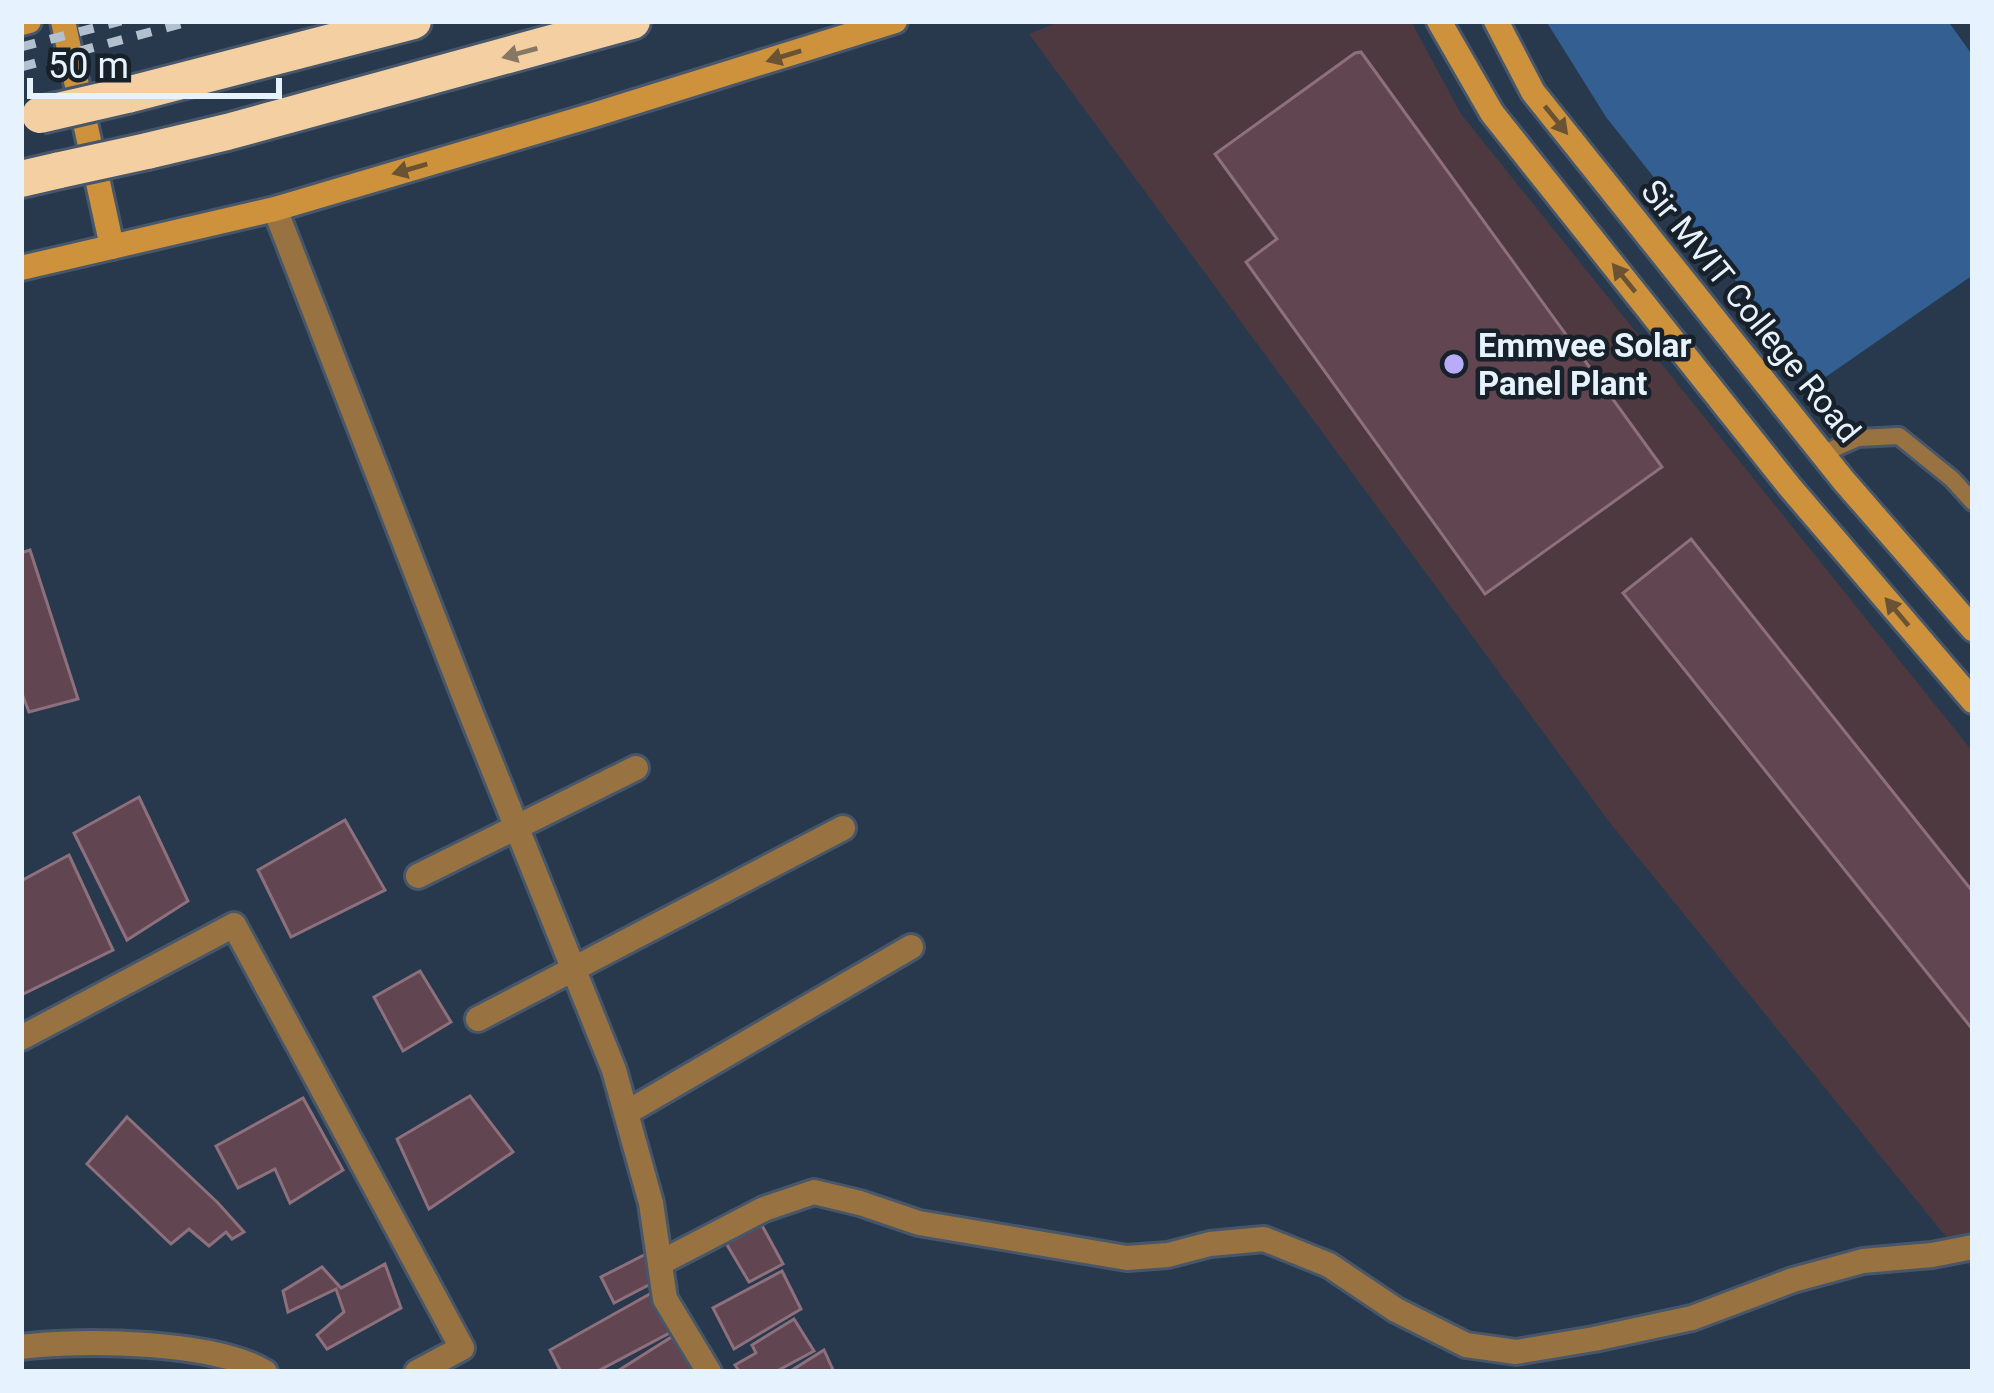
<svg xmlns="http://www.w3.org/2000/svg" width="1994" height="1393" font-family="Roboto,sans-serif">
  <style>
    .industrial { fill: #4d393f }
    .green { fill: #335f92 }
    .building { fill: #614551; stroke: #8e707d; stroke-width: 3 }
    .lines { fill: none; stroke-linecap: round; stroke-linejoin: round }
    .lane-casing { stroke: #475769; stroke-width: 22 }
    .street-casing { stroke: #475769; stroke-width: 30 }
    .secondary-casing { stroke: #475769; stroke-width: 30 }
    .highway-casing { stroke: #475769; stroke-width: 42 }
    .lane { stroke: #987241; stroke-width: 16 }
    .street { stroke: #987241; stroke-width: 24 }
    .secondary { stroke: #ce923d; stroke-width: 24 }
    .highway { stroke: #f4cfa1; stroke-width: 36 }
    .rail { stroke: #b3c0cf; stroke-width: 9; stroke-dasharray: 15 15; stroke-linecap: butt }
    .highway-bridge-casing { stroke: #475769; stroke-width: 42; stroke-linecap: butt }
    .highway-bridge { stroke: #f4cfa1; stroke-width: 36 }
    .oneway { fill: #867865 }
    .oneway2 { fill: #6a5332 }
    .poi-dot { fill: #b8abf7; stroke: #182029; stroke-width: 4.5 }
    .labels { text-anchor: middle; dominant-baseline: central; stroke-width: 9; stroke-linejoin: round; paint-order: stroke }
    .street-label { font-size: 33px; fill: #e7f2ff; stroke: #182029 }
    .poi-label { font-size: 33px; font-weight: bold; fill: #e7f2ff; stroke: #182029; text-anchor: start }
  </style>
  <rect width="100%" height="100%" fill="#28394d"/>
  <path class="industrial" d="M1062 21H1411L1461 114 1973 752V1270L1610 823 1029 34Z"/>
  <path class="green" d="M1546 21H1948L1973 56V275L1817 383 1606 117Z"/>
  <g class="building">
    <path d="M1361 52 1662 467 1485 594 1246 262 1277 239 1215 154 1355 53Z"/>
    <path d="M1691 539 1973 892V1030L1623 593Z"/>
    <path d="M30 550 78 699 29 712 21 691V553Z"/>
    <path d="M139 797 188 901 127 940 74 833Z"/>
    <path d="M345 820 385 890 291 937 258 870Z"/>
    <path d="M69 855 113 950 21 995V881Z"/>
    <path d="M420 971 451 1022 403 1051 374 997Z"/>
    <path d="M470 1096 513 1152 429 1209 397 1139Z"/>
    <path d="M303 1098 343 1170 290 1203 275 1169 238 1188 216 1146Z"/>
    <path d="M127 1117 218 1203 244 1232 232 1239 226 1232 209 1246 189 1229 171 1244 87 1164Z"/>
    <path d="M758 1218 783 1264 749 1282 723 1238Z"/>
    <path d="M646 1254 658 1280 614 1303 601 1277Z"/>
    <path d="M385 1264 401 1308 327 1349 317 1335 344 1312 336 1289 288 1312 283 1291 322 1267 341 1288Z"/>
    <path d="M782 1271 801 1309 734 1349 713 1308Z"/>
    <path d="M655 1291 675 1330 596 1372H561L550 1350Z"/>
    <path d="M794 1319 814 1351 775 1372H740L735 1365 756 1353 752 1345Z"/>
    <path d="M681 1331 698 1367 688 1372H616Z"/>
    <path d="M824 1350 834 1372H789Z"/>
  </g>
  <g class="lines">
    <g class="lane-casing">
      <path id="lane" d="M1822 454 1858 438 1899 436 1952 479 1973 502"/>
    </g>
    <g class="street-casing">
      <g id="street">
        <path d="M275 209 468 706 614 1070 651 1203 665 1299 709 1372"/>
        <path d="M418 876 636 768"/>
        <path d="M478 1019 843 828"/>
        <path d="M21 1038 234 925 462 1348 417 1372"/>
        <path d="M626 1113 911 947"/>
        <path d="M660 1263 764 1209 814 1192 860 1203 919 1223 1127 1258 1168 1255 1210 1244 1264 1239 1329 1265 1396 1310 1466 1345 1516 1352 1594 1339 1692 1318 1793 1280 1863 1261 1932 1255 1973 1247"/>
        <path d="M21 1347C81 1339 214 1341 265 1372"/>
      </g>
    </g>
    <g class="secondary-casing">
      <g id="secondary">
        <path d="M63 21 112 247"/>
        <path d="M1439 21 1492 113 1789 486 1973 701"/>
        <path d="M1496 21 1533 92 1844 481 1973 629"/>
        <path d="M21 23 29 21"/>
        <path d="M21 268 275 209 590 116 895 21"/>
      </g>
    </g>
    <g class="highway-casing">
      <g id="highway">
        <path d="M127 95 413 21"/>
        <path d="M147 151 227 132 632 21"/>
        <path d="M21 179 60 170"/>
      </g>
    </g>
    <use href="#lane" class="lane"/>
    <use href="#street" class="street"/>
    <use href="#secondary" class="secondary"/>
    <use href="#highway" class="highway"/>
    <g class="rail">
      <path d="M21 47 121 21"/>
      <path d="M21 67 191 21"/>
    </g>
    <g class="highway-bridge-casing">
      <g id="highway-bridge">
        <path d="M40 115 127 95"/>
        <path d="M60 170 147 151"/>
      </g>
    </g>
    <use href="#highway-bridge" class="highway-bridge"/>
  </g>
  <defs><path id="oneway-solid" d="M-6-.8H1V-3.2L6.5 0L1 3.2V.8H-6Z" transform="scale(3)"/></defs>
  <use class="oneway" href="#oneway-solid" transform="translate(520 53) rotate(165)"/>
  <g class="oneway2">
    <use href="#oneway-solid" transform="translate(784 56) rotate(163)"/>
    <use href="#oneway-solid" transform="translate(1556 120) rotate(51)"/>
    <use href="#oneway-solid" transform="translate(410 169) rotate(164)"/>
    <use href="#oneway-solid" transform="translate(1624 278) rotate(-129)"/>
    <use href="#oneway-solid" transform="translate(1897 612) rotate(-130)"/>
  </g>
  <circle class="poi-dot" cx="1454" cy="364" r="12"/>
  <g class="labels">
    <g class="street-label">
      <text transform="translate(1751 311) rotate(51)">Sir MVIT College Road</text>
    </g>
    <g class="poi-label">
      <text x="1478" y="345">Emmvee Solar<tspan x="1478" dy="38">Panel Plant</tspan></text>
    </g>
  </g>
  <rect width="1994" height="1393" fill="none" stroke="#e7f2ff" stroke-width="48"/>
  <path d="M30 78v18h249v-18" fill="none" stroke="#e7f2ff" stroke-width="6"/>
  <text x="48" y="78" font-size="36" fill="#e7f2ff" stroke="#182029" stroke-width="9" paint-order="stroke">50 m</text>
</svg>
